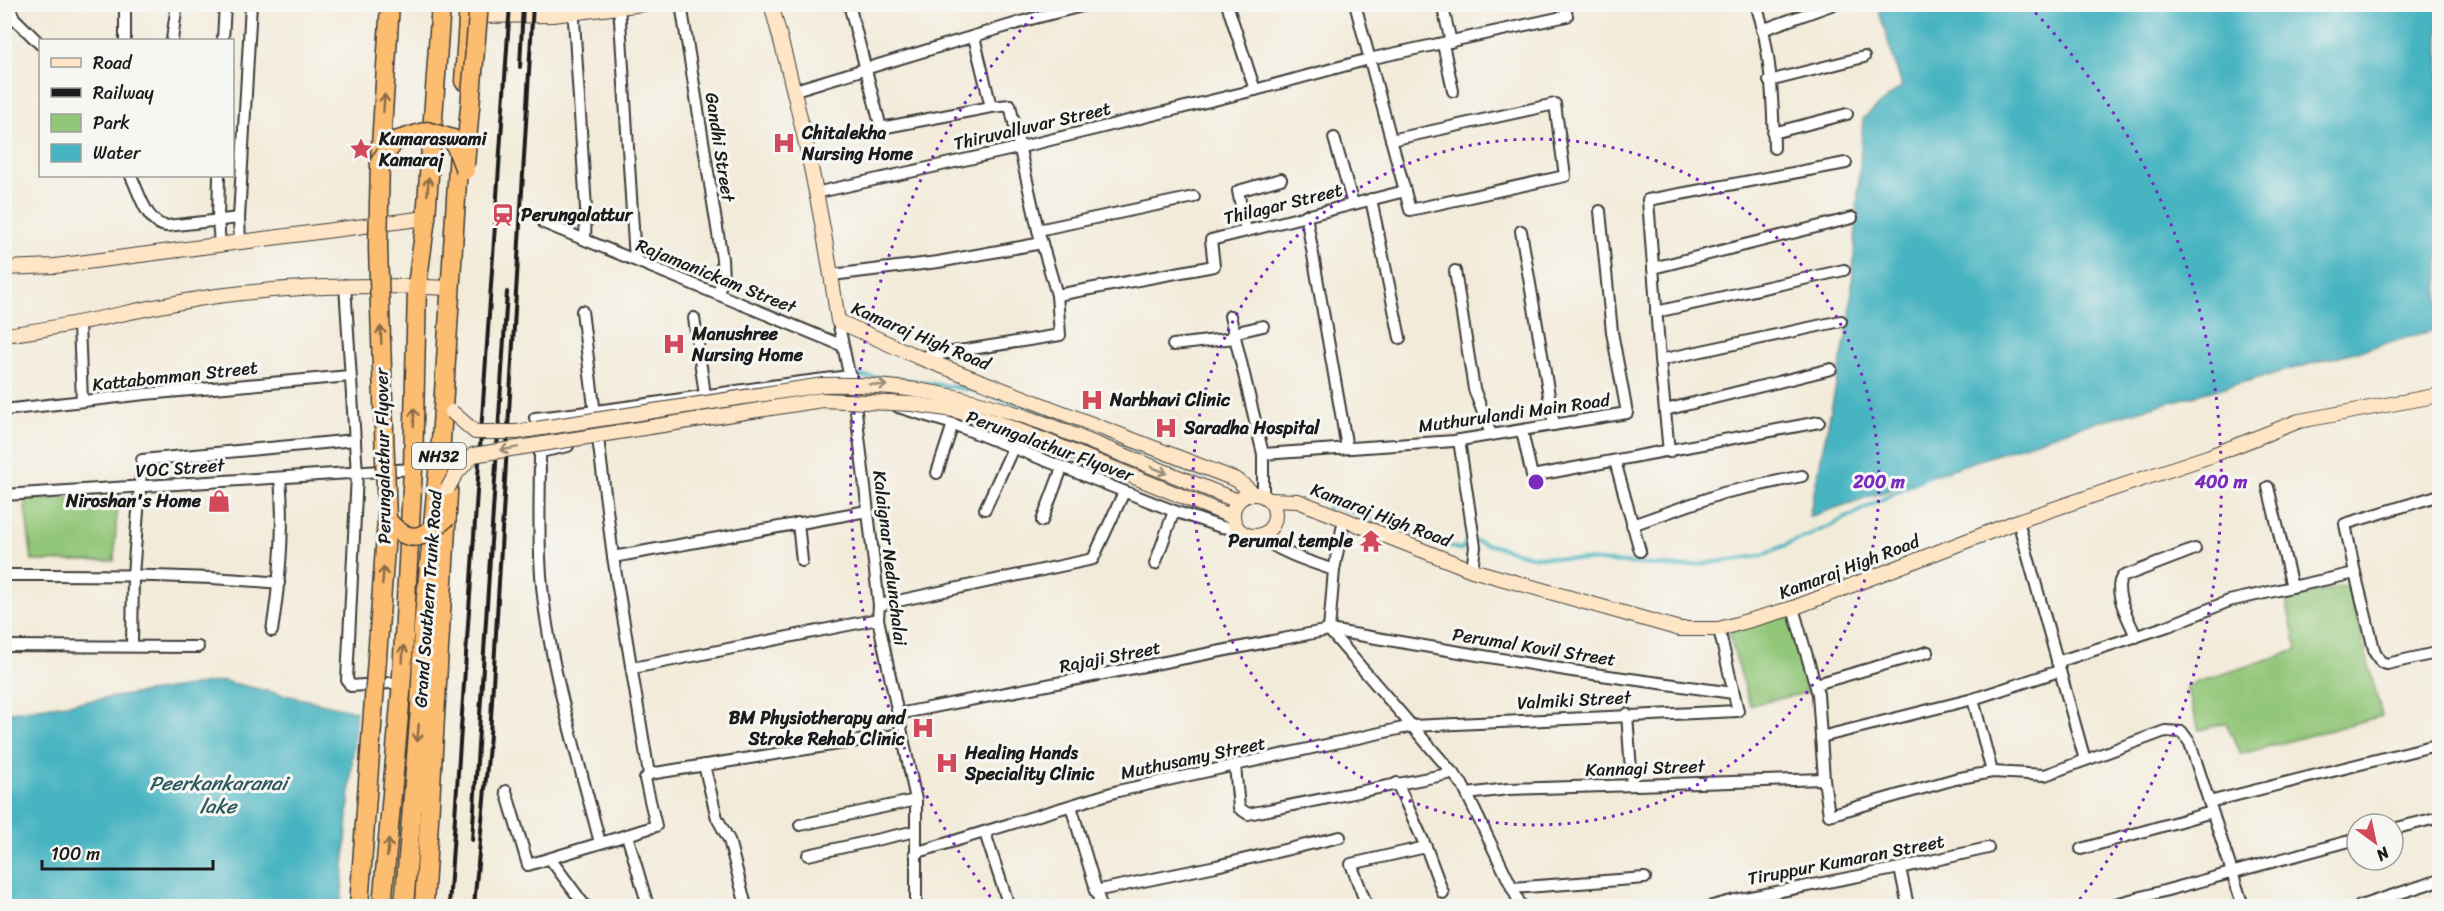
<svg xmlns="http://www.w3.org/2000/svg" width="2444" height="911" font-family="Sriracha,sans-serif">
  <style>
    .green { fill: #92c678; stroke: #57714a; stroke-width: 1.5 }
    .water { fill: #46b4c1; stroke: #31686e; stroke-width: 1.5 }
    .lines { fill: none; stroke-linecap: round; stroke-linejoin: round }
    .stream { stroke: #46b4c1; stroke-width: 4 }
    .street-casing { stroke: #3c3b38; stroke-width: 14 }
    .secondary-casing { stroke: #3c3b38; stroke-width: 16 }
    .highway-casing { stroke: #3c3b38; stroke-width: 21 }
    .street { stroke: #fff; stroke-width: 10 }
    .secondary { stroke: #fee5c5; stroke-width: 14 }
    .highway { stroke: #fcbd6f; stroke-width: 18 }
    .rail { stroke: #1c1c1c; stroke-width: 4 }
    .secondary-bridge-casing { stroke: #3c3b38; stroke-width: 16; stroke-linecap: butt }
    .highway-bridge-casing { stroke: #3c3b38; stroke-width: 21; stroke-linecap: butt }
    .secondary-bridge { stroke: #fee5c5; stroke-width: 14 }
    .highway-bridge { stroke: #fcbd6f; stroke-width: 18 }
    .oneway { stroke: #8c6c46 }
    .oneway2 { stroke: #988b79 }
    .ring { fill: none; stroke: #7b2cbf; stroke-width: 3; stroke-dasharray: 3 6 }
    .labels { text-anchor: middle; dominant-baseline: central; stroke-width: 6; stroke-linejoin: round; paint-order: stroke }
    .shield { fill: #f6f6f2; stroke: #5d5d5c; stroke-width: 1.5 }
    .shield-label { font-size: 16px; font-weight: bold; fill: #1c1c1c }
    .street-label { font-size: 18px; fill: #1c1c1c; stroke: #f6f6f2 }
    .poi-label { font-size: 18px; font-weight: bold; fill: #1c1c1c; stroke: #f6f6f2; text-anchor: start }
    .water-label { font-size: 20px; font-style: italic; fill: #2d595e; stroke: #f6f6f2 }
    .centre { fill: #7b2cbf; stroke: #f6f6f2; stroke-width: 3 }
    .ring-label { font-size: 18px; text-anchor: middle; font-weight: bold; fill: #7b2cbf; stroke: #f6f6f2; stroke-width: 6; stroke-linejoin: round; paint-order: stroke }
  </style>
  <rect width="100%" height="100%" fill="#f6f6f2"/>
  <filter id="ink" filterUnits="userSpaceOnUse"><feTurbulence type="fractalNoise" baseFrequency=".0167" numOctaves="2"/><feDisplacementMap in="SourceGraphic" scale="12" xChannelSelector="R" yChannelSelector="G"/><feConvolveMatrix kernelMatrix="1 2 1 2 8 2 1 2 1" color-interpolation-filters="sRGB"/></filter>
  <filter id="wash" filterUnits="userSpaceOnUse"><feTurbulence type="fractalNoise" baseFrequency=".008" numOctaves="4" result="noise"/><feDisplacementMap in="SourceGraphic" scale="24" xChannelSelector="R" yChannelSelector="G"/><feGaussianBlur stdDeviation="1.35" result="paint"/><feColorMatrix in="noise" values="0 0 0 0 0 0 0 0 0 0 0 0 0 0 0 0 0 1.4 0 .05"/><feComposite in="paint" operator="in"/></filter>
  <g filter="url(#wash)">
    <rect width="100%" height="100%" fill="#f3ebd9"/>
    <g class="green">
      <path d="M118 495 114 561H32L24 499Z"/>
      <path d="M2348 585 2382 716 2241 754 2226 723 2199 730 2186 686 2297 650 2286 600Z"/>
      <path d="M1788 613 1811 692 1750 705 1728 631Z"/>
    </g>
    <g class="water">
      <path d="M1877 5H2439V329L2078 427 1809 517 1850 317 1863 118 1902 86Z"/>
      <path d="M223 681 356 711 341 906H5V713Z"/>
    </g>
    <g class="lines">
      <g class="stream">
        <path d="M857 376 901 379 972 390 1009 401 1205 477"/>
        <path d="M1325 520 1329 504 1461 550 1468 539 1530 556 1680 567 1760 556 1830 526 1928 476"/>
      </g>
    </g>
  </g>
  <g filter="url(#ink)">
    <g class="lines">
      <g class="street-casing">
        <g id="street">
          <path d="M8 4 14 18 40 44"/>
          <path d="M573 4 586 209 585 239"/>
          <path d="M619 4 635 260"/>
          <path d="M681 4 722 259 723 280 717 294"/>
          <path d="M849 4 881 128 991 107 1010 105 1038 230 1057 295 1060 335 921 357"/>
          <path d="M1227 4 1255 90"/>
          <path d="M1355 4 1410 210 1565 176 1555 104 1391 140"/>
          <path d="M1442 4 1451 42"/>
          <path d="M1756 4C1771 49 1773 101 1774 148"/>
          <path d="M1762 30 1834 4"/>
          <path d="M974 37 991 107"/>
          <path d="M125 40V4"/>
          <path d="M172 40 177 4"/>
          <path d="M223 40 225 4"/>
          <path d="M1443 44 1453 91"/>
          <path d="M1769 81 1864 57"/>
          <path d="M795 90 1031 19 1090 4"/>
          <path d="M1773 133 1847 114"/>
          <path d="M1334 138 1353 204"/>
          <path d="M131 176C139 192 147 225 167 226L239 218"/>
          <path d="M219 176 218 219 220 245"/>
          <path d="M815 193 1009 150 1255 90 1369 59 1567 16 1564 4"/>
          <path d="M1371 199 1400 338"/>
          <path d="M1306 215 1347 448"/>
          <path d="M544 223 841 345"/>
          <path d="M1038 230 1194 197"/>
          <path d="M1246 231 1238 191 1281 179"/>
          <path d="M1521 231 1554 425"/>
          <path d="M240 242 239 218 251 4"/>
          <path d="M1653 268 1852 218"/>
          <path d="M1455 271 1474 389 1491 434"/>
          <path d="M832 275 938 262 1042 243"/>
          <path d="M345 285 357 474 347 680 351 686 402 682"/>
          <path d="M1057 295 1214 266 1211 240 1405 191"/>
          <path d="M582 311 613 557 649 774 645 779 656 826 627 835"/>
          <path d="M1656 312 1844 270"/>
          <path d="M1230 316 1263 454V496"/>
          <path d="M694 318 705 395"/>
          <path d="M838 321 855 403 879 605 878 619 916 800V906"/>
          <path d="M79 324 82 401"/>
          <path d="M1233 333 1263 326"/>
          <path d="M1173 345 1235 338"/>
          <path d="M1660 360 1841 321"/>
          <path d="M898 407 953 424 1174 511 1221 527 1238 529"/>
          <path d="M4 410 145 394 350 376"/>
          <path d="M1665 410 1831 369"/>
          <path d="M535 418C641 408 745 387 851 376"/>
          <path d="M1522 431 1532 476 1819 422"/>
          <path d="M1459 440 1475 547 1472 570"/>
          <path d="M568 446 540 452C540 493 538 535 541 575 548 665 578 756 600 843"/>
          <path d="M1669 452 1660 360 1648 200 1846 163"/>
          <path d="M1263 454 1454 441 1627 413 1612 332 1600 211"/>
          <path d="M1615 461 1640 551"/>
          <path d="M937 473 953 424"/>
          <path d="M2268 487 2292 587"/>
          <path d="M4 495 413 469"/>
          <path d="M985 509 1013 448"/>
          <path d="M1344 519 1334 570 1329 630 1462 784 1521 906"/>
          <path d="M1042 521 1062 468"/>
          <path d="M2018 521 2085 760"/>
          <path d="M798 523 802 561"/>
          <path d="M1632 525 1723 493 1802 476"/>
          <path d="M1257 535C1281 553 1307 561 1334 570"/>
          <path d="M613 557 867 511"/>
          <path d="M1155 564 1174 511"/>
          <path d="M2355 573 2375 653 2381 662 2387 664 2440 652"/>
          <path d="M4 575C96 575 188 574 279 583"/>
          <path d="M879 605 1093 559 1124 492"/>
          <path d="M1793 608 1818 694 1824 779 1829 815 1955 779 1992 772 2045 775 2165 731 2182 732 2190 743 2243 906"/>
          <path d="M272 631C280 580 285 529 280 478"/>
          <path d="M2136 637C2130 621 2112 592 2122 577L2195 549"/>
          <path d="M4 646 198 647"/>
          <path d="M132 646 133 575 142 460 355 440"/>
          <path d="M2057 662 2168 626 2229 601 2355 573 2345 524 2440 495"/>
          <path d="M633 668 878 619"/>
          <path d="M1816 684 1928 652"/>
          <path d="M1973 699 1992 772"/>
          <path d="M898 714 1329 630 1572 671 1733 693"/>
          <path d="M1627 714 1632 785"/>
          <path d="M1821 737 1973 699 2059 671"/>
          <path d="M704 765 717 818 729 840 746 906"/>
          <path d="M1235 766 1239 808 1248 814 1453 773"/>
          <path d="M649 774 902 734"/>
          <path d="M506 791 528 865 627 835 648 906"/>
          <path d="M1467 794 1508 789 1824 779"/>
          <path d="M2209 802 2440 744"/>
          <path d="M1071 806 1101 906"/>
          <path d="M800 825 916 800"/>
          <path d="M2393 829 2440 817"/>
          <path d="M985 833 1009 906"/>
          <path d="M1426 847 1443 893"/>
          <path d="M2081 849 2212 812"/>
          <path d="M915 853 1118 791 1412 726 1738 711 1719 629"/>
          <path d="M808 855 916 831"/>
          <path d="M551 860 585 906"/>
          <path d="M1900 868 1908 906"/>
          <path d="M1512 888 1645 878"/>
          <path d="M1095 891 1216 866 1340 837"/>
          <path d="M1367 906 1351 864 1426 847 1397 783"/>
          <path d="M1712 906 1735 900 1900 868 1988 848"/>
          <path d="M2108 906 2357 839"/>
          <path d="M2360 906 2440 880"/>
        </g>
      </g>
      <g class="secondary-casing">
        <g id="secondary">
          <path d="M771 4C800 108 823 215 838 321L918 357 1237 480 1254 494"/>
          <path d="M470 16 553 15 644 4"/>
          <path d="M4 268 55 266 426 218"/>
          <path d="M4 335C76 327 145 306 217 296 294 286 372 284 450 288"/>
          <path d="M1046 424 1238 501"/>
          <path d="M1041 439 1233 517"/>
          <circle cx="1254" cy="515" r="21"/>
          <path d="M1269 500 1298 501 1472 570 1680 629H1719L1793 608 2018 521 2210 456 2299 421 2440 395"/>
        </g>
      </g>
      <g class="highway-casing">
        <g id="highway">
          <path d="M464 81 469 4"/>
          <path d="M380 161 390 4"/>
          <path d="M382 906 401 693 413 469 417 286 426 218 441 4"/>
          <path d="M404 906 420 709 423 628 441 441 459 150"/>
          <path d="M424 906 449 477"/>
        </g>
      </g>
      <use href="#street" class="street"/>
      <use href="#secondary" class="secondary"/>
      <use href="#highway" class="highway"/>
      <g class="rail">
        <path d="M520 67 523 4"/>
        <path d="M472 840 507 292"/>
        <path d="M449 906 510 4"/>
        <path d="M474 906 490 735 533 4"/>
      </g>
      <g class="secondary-bridge-casing">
        <g id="secondary-bridge">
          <path d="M452 412 475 432H516L823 385C904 383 970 396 1046 424"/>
          <path d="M448 488 455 475 473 455 822 400 912 404 954 410 998 423 1041 439"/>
        </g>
      </g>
      <g class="highway-bridge-casing">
        <g id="highway-bridge">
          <path d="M465 164 479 4"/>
          <path d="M387 520C410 547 424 538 447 517"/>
          <path d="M359 906 387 520 378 248 380 161 395 141 427 131 453 139 465 170"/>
        </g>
      </g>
      <use href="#secondary-bridge" class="secondary-bridge"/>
      <use href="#highway-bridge" class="highway-bridge"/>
    </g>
    <defs><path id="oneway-shaft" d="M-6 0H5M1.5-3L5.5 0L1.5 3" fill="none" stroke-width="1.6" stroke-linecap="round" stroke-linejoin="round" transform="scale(1.5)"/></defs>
    <g class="oneway">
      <use href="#oneway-shaft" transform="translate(384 103) rotate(-86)"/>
      <use href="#oneway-shaft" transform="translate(428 186) rotate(-86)"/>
      <use href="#oneway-shaft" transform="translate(381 335) rotate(-92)"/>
      <use href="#oneway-shaft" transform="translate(414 417) rotate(-89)"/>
      <use href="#oneway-shaft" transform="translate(383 576) rotate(-86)"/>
      <use href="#oneway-shaft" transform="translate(403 654) rotate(-87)"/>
      <use href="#oneway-shaft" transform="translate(418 733) rotate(95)"/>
      <use href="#oneway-shaft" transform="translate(388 848) rotate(-85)"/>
    </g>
    <g class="oneway2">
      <use href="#oneway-shaft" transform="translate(878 385) rotate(5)"/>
      <use href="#oneway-shaft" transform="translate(509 449) rotate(170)"/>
      <use href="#oneway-shaft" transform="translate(1159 470) rotate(22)"/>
    </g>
  </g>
  <g class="ring">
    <circle cx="1536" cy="482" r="343"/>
    <path d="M996 904A685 685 0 0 1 1043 6M2029 6A685 685 0 0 1 2076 904"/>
  </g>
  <defs>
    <g id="hospital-bare" transform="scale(1.8)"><path d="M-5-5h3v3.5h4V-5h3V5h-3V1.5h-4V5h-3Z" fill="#d1495b" stroke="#f6f6f2" stroke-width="2.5" paint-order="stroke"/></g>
    <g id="sight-bare" transform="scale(1.8)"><path d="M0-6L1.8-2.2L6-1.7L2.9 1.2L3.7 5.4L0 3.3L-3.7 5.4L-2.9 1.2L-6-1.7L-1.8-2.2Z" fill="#d1495b" stroke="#f6f6f2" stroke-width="2.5" paint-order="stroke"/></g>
    <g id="station-bare" transform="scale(1.8)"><path d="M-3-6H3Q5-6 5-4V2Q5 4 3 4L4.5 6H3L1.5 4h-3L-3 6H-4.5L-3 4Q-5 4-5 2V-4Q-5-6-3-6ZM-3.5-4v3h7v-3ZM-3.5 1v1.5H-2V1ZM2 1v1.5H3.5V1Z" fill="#d1495b" stroke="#f6f6f2" stroke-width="2.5" paint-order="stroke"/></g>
    <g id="shop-bare" transform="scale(1.8)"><path d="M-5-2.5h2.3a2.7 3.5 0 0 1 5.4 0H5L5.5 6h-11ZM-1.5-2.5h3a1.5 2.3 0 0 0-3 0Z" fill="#d1495b" stroke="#f6f6f2" stroke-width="2.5" paint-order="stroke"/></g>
    <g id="temple-bare" transform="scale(1.8)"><path d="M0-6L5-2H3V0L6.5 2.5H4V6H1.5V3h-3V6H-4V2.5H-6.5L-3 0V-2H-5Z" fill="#d1495b" stroke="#f6f6f2" stroke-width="2.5" paint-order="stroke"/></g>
  </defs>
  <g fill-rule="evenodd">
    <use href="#hospital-bare" x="784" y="143"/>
    <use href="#sight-bare" x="361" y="149"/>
    <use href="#station-bare" x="503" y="215"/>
    <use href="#hospital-bare" x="674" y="344"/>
    <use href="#hospital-bare" x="1092" y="400"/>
    <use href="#hospital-bare" x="1166" y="428"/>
    <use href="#shop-bare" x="219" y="501"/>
    <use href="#temple-bare" x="1371" y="541"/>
    <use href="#hospital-bare" x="923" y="728"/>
    <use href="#hospital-bare" x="947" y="763"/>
  </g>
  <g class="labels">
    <rect class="shield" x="412" y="443" width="54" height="26" rx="4.5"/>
    <g class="shield-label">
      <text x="439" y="456">NH32</text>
    </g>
    <g class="street-label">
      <text transform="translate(1032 126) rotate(-13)">Thiruvalluvar Street</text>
      <text transform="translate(720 147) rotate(81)">Gandhi Street</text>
      <text transform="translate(1283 204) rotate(-14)">Thilagar Street</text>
      <text transform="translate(716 276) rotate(22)">Rajamanickam Street</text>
      <text transform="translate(921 336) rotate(23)">Kamaraj High Road</text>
      <text transform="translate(175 376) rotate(-6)">Kattabomman Street</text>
      <text transform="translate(1514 413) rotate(-8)">Muthurulandi Main Road</text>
      <text transform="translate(1050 446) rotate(20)">Perungalathur Flyover</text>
      <text transform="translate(383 456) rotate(-91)">Perungalathur Flyover</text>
      <text transform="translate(180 468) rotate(-4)">VOC Street</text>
      <text transform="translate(1381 515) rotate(21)">Kamaraj High Road</text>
      <text transform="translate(890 558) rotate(83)">Kalaignar Nedunchalai</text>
      <text transform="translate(1849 567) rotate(-21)">Kamaraj High Road</text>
      <text transform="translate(428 599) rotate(-86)">Grand Southern Trunk Road</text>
      <text transform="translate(1534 647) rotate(9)">Perumal Kovil Street</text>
      <text transform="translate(1110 657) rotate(-11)">Rajaji Street</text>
      <text transform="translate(1574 700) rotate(-3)">Valmiki Street</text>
      <text transform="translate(1193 758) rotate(-12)">Muthusamy Street</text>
      <text transform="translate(1645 768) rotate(-2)">Kannagi Street</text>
      <text transform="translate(1846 860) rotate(-11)">Tiruppur Kumaran Street</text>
    </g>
    <g class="poi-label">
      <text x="802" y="133">Chitalekha<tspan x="802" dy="21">Nursing Home</tspan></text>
      <text x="379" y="139">Kumaraswami<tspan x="379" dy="21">Kamaraj</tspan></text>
      <text x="521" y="215">Perungalattur</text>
      <text x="692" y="334">Manushree<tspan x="692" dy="21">Nursing Home</tspan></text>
      <text x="1110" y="400">Narbhavi Clinic</text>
      <text x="1184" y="428">Saradha Hospital</text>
      <text x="201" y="501" text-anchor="end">Niroshan's Home</text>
      <text x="1353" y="541" text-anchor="end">Perumal temple</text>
      <text x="905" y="718" text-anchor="end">BM Physiotherapy and<tspan x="905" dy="21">Stroke Rehab Clinic</tspan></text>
      <text x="965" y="753">Healing Hands<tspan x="965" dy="21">Speciality Clinic</tspan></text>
    </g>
    <g class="water-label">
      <text x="218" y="783">Peerkankaranai<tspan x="218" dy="23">lake</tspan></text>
    </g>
  </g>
  <circle cx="1536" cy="482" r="9" class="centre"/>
  <g class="ring-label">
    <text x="1879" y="488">200 m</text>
    <text x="2221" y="488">400 m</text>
  </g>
  <rect width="2444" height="911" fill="none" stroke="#f6f6f2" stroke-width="24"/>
  <rect x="39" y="39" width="195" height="138" fill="#f6f6f2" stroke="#9f9f9c" stroke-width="1.5"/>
  <rect x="51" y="58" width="30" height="9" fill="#fee5c5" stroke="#9f9f9c" stroke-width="1.5"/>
  <text x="93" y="69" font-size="18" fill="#1c1c1c">Road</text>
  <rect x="51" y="88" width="30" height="9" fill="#1c1c1c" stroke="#9f9f9c" stroke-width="1.5"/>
  <text x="93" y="99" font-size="18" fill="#1c1c1c">Railway</text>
  <rect x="51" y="114" width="30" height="18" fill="#92c678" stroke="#9f9f9c" stroke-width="1.5"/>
  <text x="93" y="129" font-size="18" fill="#1c1c1c">Park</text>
  <rect x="51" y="144" width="30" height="18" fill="#46b4c1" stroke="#9f9f9c" stroke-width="1.5"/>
  <text x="93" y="159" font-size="18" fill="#1c1c1c">Water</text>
  <g transform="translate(2375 842) rotate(147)"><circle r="28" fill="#f6f6f2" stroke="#9f9f9c" stroke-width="1.5"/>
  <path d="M0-4.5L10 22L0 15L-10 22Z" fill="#d1495b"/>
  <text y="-9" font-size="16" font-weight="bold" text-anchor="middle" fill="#1c1c1c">N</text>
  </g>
  <path d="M42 860v9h171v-9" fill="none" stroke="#1c1c1c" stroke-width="3"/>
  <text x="51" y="860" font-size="18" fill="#1c1c1c" stroke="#f6f6f2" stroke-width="4.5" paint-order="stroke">100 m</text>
</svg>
